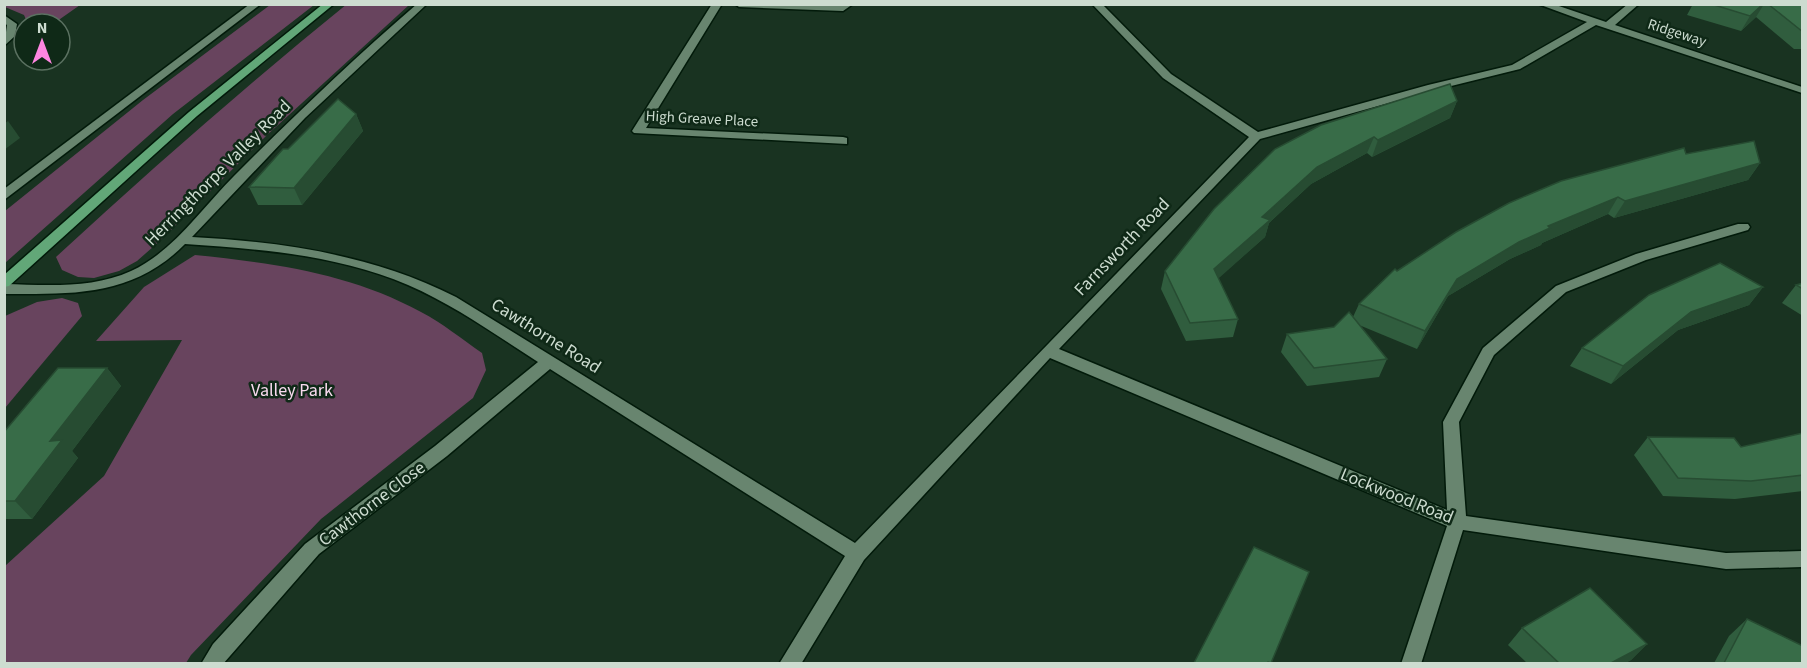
<svg xmlns="http://www.w3.org/2000/svg" width="1807" height="668" font-family="'Source Sans 3',sans-serif">
  <style>
    .green { fill: #68445e }
    .lines { fill: none; stroke-linecap: round; stroke-linejoin: round }
    .minor-casing { stroke: #021a0a; stroke-width: 3 }
    .primary-casing { stroke: #021a0a; stroke-width: 3 }
    .minor { fill: #68856f; fill-rule: evenodd }
    .primary { fill: #62a778; fill-rule: evenodd }
    .wall { fill: #305d3e }
    .shaded-wall { fill: #274c32 }
    .building { fill: #386c48; stroke: #274c32; stroke-width: 1.5 }
    .labels { text-anchor: middle; dominant-baseline: central; stroke-width: 5; stroke-linejoin: round; paint-order: stroke }
    .far-street-label { font-size: 15px; fill: #cddcd0; stroke: #0f2917 }
    .street-label { font-size: 18px; fill: #cddcd0; stroke: #0f2917 }
    .park-label { font-size: 18px; fill: #f9daef; stroke: #0f2917 }
  </style>
  <rect width="100%" height="100%" fill="#193321"/>
  <g class="green">
    <path d="M347 4 409 5 266 136 162 239 137 261 119 271 94 278 78 277 62 270 56 257C150 170 247 85 347 4Z"/>
    <path d="M4 5 5 4 80 5 53 24H28L24 15 5 7Z"/>
    <path d="M270 5H314L173 114 5 263V211L143 100Z"/>
    <path d="M195 255C273 263 350 273 421 312 442 323 462 339 482 353L486 370 473 398 321 519 191 655 186 663H5V566L104 476 182 340 96 341 144 287Z"/>
    <path d="M62 298 78 303 82 316 5 408V316L37 302Z"/>
  </g>
  <g class="lines">
    <g class="minor-casing">
      <g id="minor">
        <path d="M250 4H261L4 200V189Z"/>
        <path d="M417 4H427L305 118 192 237C284 242 373 255 456 297L855 543 1249 137 1163 78 1092 4H1102L1171 74 1258 132 1428 85 1512 65 1587 22 1538 4H1553L1606 22 1628 4H1639L1615 25 1802 87V93L1596 25 1520 69 1435 90 1260 139 1059 349 1447 510 1443 422 1483 348 1556 286 1636 254 1738 224H1748L1750 227 1748 230 1646 260 1566 292 1494 355 1459 422 1466 516 1726 553 1802 551V567L1726 569 1463 530 1421 664H1401L1447 526 1050 358 864 560 801 664H779L845 556 550 369 447 456 319 554 223 664H201L213 644 305 544 435 446 538 362C496 335 454 305 408 285 338 255 260 249 185 244 133 297 73 294 4 294V284C46 285 92 289 131 271 173 252 201 209 234 176 293 117 353 59 417 4Z"/>
        <path d="M712 4H722L646 128 843 137 847 138V144L634 133 632 131Z"/>
        <path d="M735 4 841 5 853 4 843 11 739 7Z"/>
        <path d="M4 15 17 24 15 36 4 46 7 25 4 23Z"/>
      </g>
    </g>
    <g class="primary-casing">
      <path id="primary" d="M323 4H334L197 116 9 286 4 287V275L189 112Z"/>
    </g>
    <use href="#minor" class="minor"/>
    <use href="#primary" class="primary"/>
  </g>
  <g class="wall">
    <path d="M1693 4H1803V49H1794L1756 17 1741 31 1687 15Z"/>
    <path d="M1457 101 1450 118 1372 157 1367 153 1311 184 1269 223 1265 237 1218 278 1238 319 1233 337 1186 341 1161 289 1165 271 1275 149Z"/>
    <path d="M356 114 363 131 302 205H258L249 187 288 149Z"/>
    <path d="M1686 154 1760 163 1748 180 1614 218 1608 214 1542 243 1541 245 1510 259 1448 296 1417 349 1359 325 1387 359 1379 377 1307 386 1281 352 1287 334 1334 327 1353 317 1359 304 1397 271Z"/>
    <path d="M1803 283V316L1782 303 1796 285Z"/>
    <path d="M1763 287 1749 305 1678 330 1611 384 1570 366 1582 348Z"/>
    <path d="M107 368 121 386 72 451 78 458 32 519H4V432Z"/>
    <path d="M1803 433V491L1735 499 1663 496 1634 455 1648 437 1741 447Z"/>
    <path d="M1747 619 1803 663H1714L1729 636Z"/>
    <path d="M1522 628 1647 644 1631 660 1625 663H1527L1508 645Z"/>
  </g>
  <g class="shaded-wall">
    <path d="M1763 4H1764L1756 17 1741 31 1750 16Z"/>
    <path d="M1457 101 1450 118 1372 157 1378 140Z"/>
    <path d="M356 114 363 131 302 205 294 188Z"/>
    <path d="M8 121 20 138 4 150V124Z"/>
    <path d="M1374 137 1367 153 1311 184 1269 223 1265 237 1209 287 1214 269 1262 217 1317 167Z"/>
    <path d="M1760 163 1748 180 1614 218 1625 201Z"/>
    <path d="M1618 197 1608 214 1542 243 1541 245 1510 259 1448 296 1417 349 1425 331 1457 279 1519 242 1548 226Z"/>
    <path d="M1763 287 1749 305 1678 330 1611 384 1623 366 1691 312Z"/>
    <path d="M107 368 121 386 72 451 78 458 32 519 15 501 50 441Z"/>
    <path d="M1647 644 1631 660 1625 663H1611Z"/>
  </g>
  <g class="building">
    <path d="M1711 4H1763L1750 16Z"/>
    <path d="M1768 4H1803V32Z"/>
    <path d="M1450 84 1457 101 1378 140 1374 137 1317 167 1262 217 1270 220 1214 269 1238 319 1190 323 1165 271 1214 209 1275 149 1321 125Z"/>
    <path d="M338 99 356 114 294 188 249 187 283 149H288Z"/>
    <path d="M1754 141 1760 163 1625 201 1618 197 1548 226 1550 228 1519 242 1457 279 1425 331 1359 304 1395 269 1397 271 1456 232 1509 203 1561 181 1684 148 1686 154Z"/>
    <path d="M1720 263 1763 287 1691 312 1623 366 1582 348 1649 295Z"/>
    <path d="M1803 283V289L1796 285Z"/>
    <path d="M1349 312 1387 359 1314 368 1287 334 1334 327Z"/>
    <path d="M58 368H107L50 441 62 440 15 501H4V432Z"/>
    <path d="M1803 433V475L1751 481 1678 478 1648 437 1734 438 1741 447Z"/>
    <path d="M1254 547 1309 572 1271 663 1268 662 1267 663H1194Z"/>
    <path d="M1590 588 1647 644 1611 663H1559L1522 628Z"/>
    <path d="M1747 619 1803 646V663H1724Z"/>
  </g>
  <g class="labels">
    <g class="far-street-label">
      <text transform="translate(1677 33) rotate(18)">Ridgeway</text>
      <text transform="translate(702 119) rotate(3)">High Greave Place</text>
    </g>
    <g class="street-label">
      <text transform="translate(218 173) rotate(-45)">Herringthorpe Valley Road</text>
      <text transform="translate(1122 247) rotate(-46)">Farnsworth Road</text>
      <text transform="translate(546 336) rotate(32)">Cawthorne Road</text>
      <text transform="translate(1397 496) rotate(22)">Lockwood Road</text>
      <text transform="translate(372 504) rotate(-37)">Cawthorne Close</text>
    </g>
    <g class="park-label">
      <text x="292" y="390">Valley Park</text>
    </g>
  </g>
  <rect width="1807" height="668" fill="none" stroke="#cddcd0" stroke-width="12"/>
  <g transform="translate(42 42)"><circle r="28" fill="#0f2917" stroke="#5b7161" stroke-width="1.5"/>
  <path d="M0-4.5L10 22L0 15L-10 22Z" fill="#fe86e1"/>
  <text y="-9" font-size="16" font-weight="bold" text-anchor="middle" fill="#cddcd0">N</text>
  </g>
</svg>
